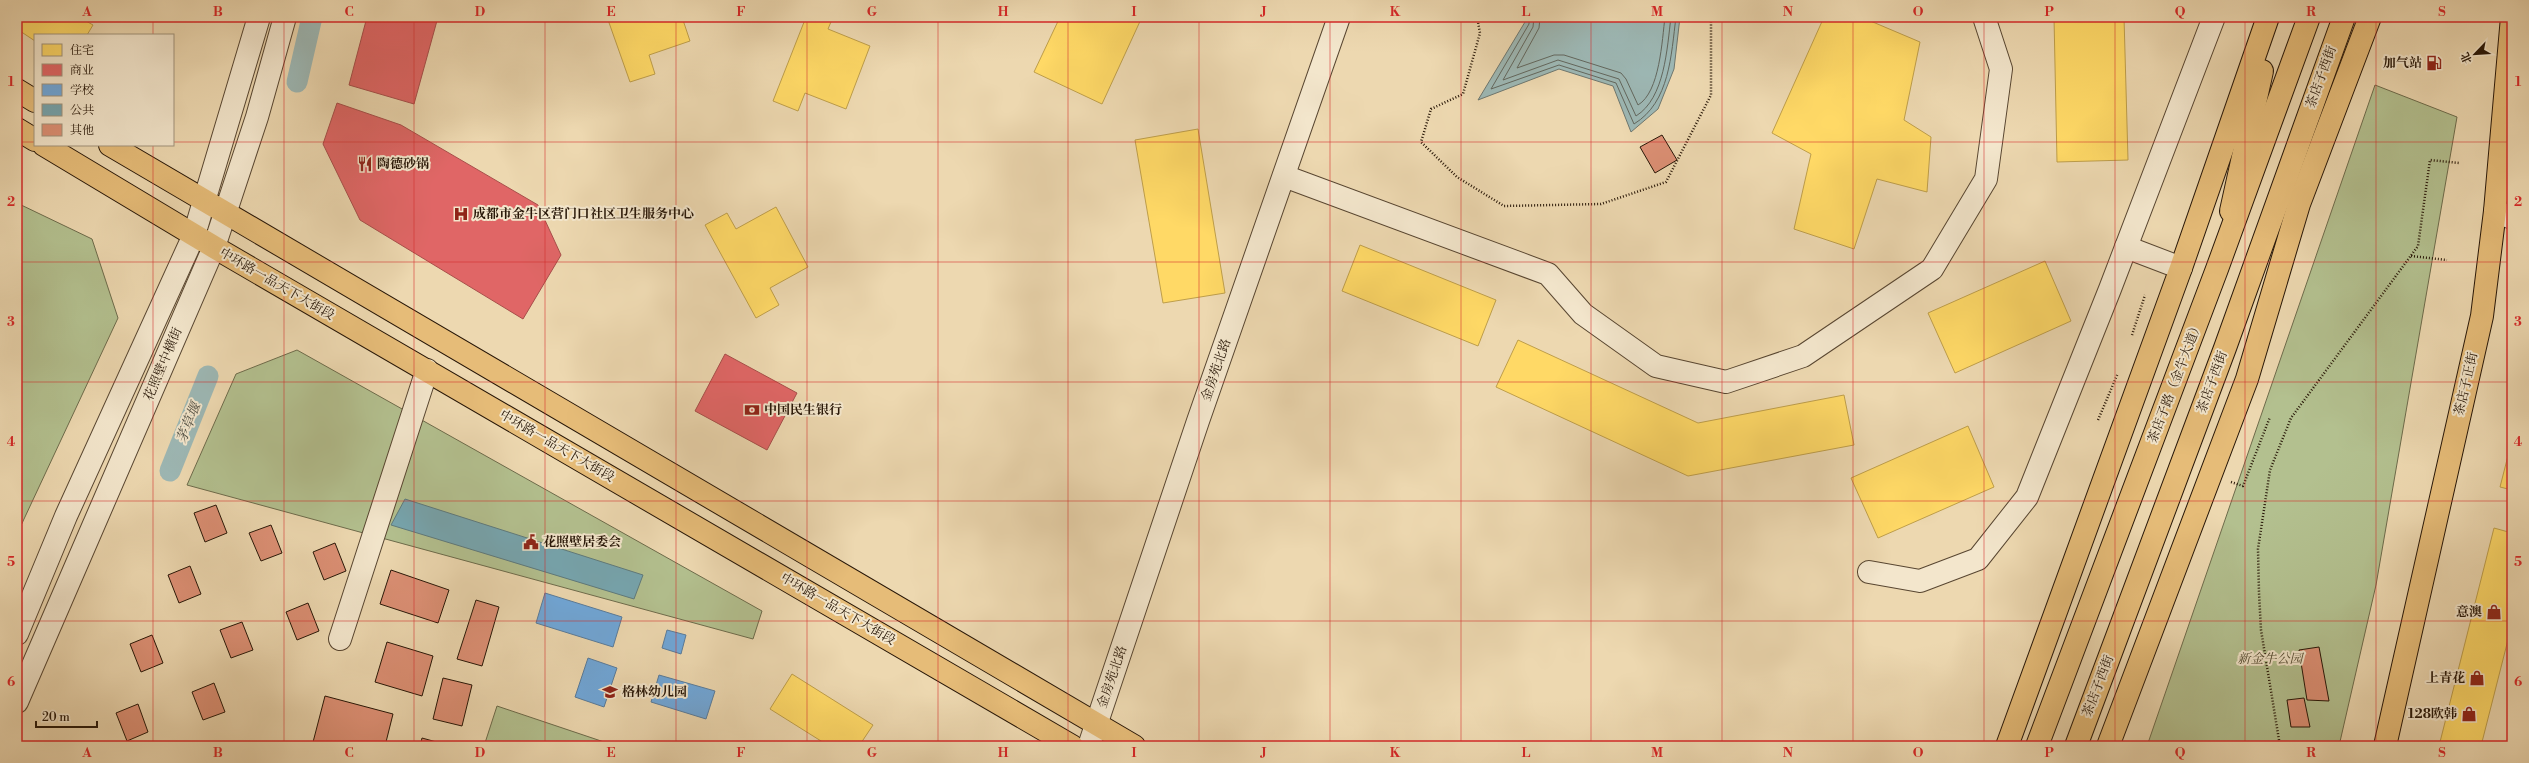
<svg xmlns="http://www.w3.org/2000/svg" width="2529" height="763" font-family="'Libre Bodoni','Noto Serif SC',serif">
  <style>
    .green { fill: #b3c08f; stroke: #6d6b4b }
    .water { fill: #9db8b5; stroke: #6e776f }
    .homes { fill: #ffd966; stroke: #be9e4a }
    .shops { fill: #e06666; stroke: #a84e4a }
    .schools { fill: #6fa8dc; stroke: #597c9c }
    .public { fill: #76a5af; stroke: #5e7a7d }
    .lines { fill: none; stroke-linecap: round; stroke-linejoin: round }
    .shore { stroke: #62675e; stroke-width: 1 }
    .canal { stroke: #9db8b5; stroke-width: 21 }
    .building { fill: #dd9075; stroke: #271607 }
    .minor-casing { stroke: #584631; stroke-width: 24 }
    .major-casing { stroke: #271607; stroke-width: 24 }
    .highway-casing { stroke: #271607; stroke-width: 24 }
    .path { stroke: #271607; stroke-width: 2.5; stroke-dasharray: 1 2; stroke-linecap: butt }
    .minor { stroke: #f3e6cc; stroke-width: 22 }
    .major { stroke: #e6bc78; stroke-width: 22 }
    .highway { stroke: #e6bc78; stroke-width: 22 }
    .grid { fill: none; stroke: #d62828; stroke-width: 1; stroke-opacity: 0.55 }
    .labels { text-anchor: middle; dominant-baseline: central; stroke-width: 4; stroke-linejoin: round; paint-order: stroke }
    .poi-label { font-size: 13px; font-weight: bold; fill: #271607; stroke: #f3e6cc; text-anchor: start }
    .street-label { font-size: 13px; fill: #271607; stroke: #f3e6cc }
    .park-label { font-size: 13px; font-style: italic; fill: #514930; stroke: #f3e6cc }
    .water-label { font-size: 14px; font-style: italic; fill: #504f44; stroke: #f3e6cc }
    .neatline { fill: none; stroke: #d62828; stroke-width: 1.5 }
    .grid-label { font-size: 13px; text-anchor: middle; font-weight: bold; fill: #d62828 }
  </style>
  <rect width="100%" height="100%" fill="#edd8b0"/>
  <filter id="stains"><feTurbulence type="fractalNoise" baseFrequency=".005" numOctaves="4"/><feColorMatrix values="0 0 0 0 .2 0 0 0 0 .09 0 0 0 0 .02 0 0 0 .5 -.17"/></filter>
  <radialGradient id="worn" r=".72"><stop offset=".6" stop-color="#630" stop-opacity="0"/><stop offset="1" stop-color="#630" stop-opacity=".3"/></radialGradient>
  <g class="green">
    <path d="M2375 85 2457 117 2376 585 2339 746H2147Z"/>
    <path d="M17 203 92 239 118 318 17 534Z"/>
    <path d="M297 350 762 611 753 639 187 485 236 374Z"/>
    <path d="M497 706 616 746H484Z"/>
  </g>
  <path class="water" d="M1525 17H1680L1674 69 1658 109 1631 132 1613 86 1559 69 1478 100 1525 22Z"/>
  <g class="homes">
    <path d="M17 17H79L93 25 87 35H35V41L17 29Z"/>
    <path d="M607 17H682L690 41 649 55 655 74 630 82Z"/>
    <path d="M806 17H833L828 29 870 46 846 109 805 93 798 111 773 101Z"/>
    <path d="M1060 17H1142L1102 104 1034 72Z"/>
    <path d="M1824 17H1861L1920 42 1904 120 1931 137 1927 192 1877 179 1854 249 1794 229 1811 154 1772 133Z"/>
    <path d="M2054 17H2124L2128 160 2057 162Z"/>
    <path d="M1198 129 1225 293 1163 303 1135 140Z"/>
    <path d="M776 207 808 267 770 288 779 305 756 318 705 225 727 213 736 229Z"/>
    <path d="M1360 245 1496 300 1478 346 1342 291Z"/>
    <path d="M2045 261 2071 321 1955 373 1928 313Z"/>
    <path d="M1518 340 1698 423 1844 395 1854 445 1688 476 1496 387Z"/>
    <path d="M1968 426 1994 487 1878 538 1851 478Z"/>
    <path d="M2512 440V490L2500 487Z"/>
    <path d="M2494 528 2512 533V624L2481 746H2439Z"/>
    <path d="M792 674 873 725 859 746H829L770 709Z"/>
  </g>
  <g class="shops">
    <path d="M367 17H438L414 104 349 85Z"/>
    <path d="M337 103 401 125 538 205 561 255 523 319 360 220 323 144Z"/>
    <path d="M725 354 797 393 767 450 695 411Z"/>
  </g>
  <g class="schools">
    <path d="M545 593 622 617 613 647 536 623Z"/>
    <path d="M667 630 686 635 681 654 662 648Z"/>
    <path d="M588 658 617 668 604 707 575 697Z"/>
    <path d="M659 675 715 691 706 719 651 702Z"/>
  </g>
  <path class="public" d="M405 499 643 575 634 599 391 525Z"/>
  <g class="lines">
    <g class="shore">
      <path d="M1529 17V24L1491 89 1559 65 1616 83 1634 124C1670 102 1671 55 1676 17"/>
      <path d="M1534 17 1533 27 1503 80 1558 60 1619 79 1636 116C1665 98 1667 48 1671 17"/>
      <path d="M1540 17 1539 28 1517 68 1554 55H1564L1621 73 1626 79 1638 105C1660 92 1662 40 1665 17"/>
    </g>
    <g class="canal">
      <path d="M297 82 312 17"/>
      <path d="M170 471 208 376"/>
    </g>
  </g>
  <g class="building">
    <path d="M1662 135 1677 160 1655 173 1640 147Z"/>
    <path d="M216 505 227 533 205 542 194 513Z"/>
    <path d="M271 525 282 553 261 561 249 533Z"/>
    <path d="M335 543 346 571 324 580 313 552Z"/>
    <path d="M190 566 201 594 179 603 168 575Z"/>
    <path d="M391 570 449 590 438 623 380 604Z"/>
    <path d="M476 600 499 607 482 666 457 659Z"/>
    <path d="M308 603 319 631 297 640 286 612Z"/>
    <path d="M242 622 253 650 231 658 220 630Z"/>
    <path d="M152 635 163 663 141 672 130 644Z"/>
    <path d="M387 642 433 656 422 696 375 682Z"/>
    <path d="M2319 647 2329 701 2307 700 2299 650Z"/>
    <path d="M443 678 472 685 462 726 433 719Z"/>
    <path d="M214 683 225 712 203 720 192 692Z"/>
    <path d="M325 696 393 714 385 746H312Z"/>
    <path d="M2304 698 2310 727H2291L2287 700Z"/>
    <path d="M138 704 148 732 127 741 116 713Z"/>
    <path d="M422 738 451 746H420Z"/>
  </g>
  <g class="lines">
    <g class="minor-casing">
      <g id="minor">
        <path d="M1284 176 1548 274 1583 314 1656 366 1726 382 1803 356 1932 269 1986 179 2001 69 1984 17"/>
        <path d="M2495 211 2512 218"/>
        <path d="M2126 247 2181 268"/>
        <path d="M1869 572 1920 581 1978 559 2027 497 2110 289 2214 17"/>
        <path d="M17 634 66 516 194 235 259 17"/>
        <path d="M340 639 427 370"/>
        <path d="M17 702 214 247 257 117 285 17"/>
        <path d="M1089 746 1198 421 1339 17"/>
      </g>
    </g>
    <g class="major-casing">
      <g id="major">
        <path d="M17 90 35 101"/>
        <path d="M17 129 35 140"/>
        <path d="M44 145 214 247 1072 746"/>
        <path d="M110 145 1134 746"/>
        <path d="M2231 211 2262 71"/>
        <path d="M2007 746 2181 268 2268 17"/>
        <path d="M2108 746 2247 379 2299 204 2370 17"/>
        <path d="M2385 746 2482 316 2495 211 2512 17"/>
      </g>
    </g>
    <g class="highway-casing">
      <g id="highway">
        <path d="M2037 746 2217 269 2309 17"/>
        <path d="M2076 746 2225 348 2344 17"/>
      </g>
    </g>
    <g class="path">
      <path d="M1477 17 1480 33 1463 94 1431 109 1421 142 1457 177 1504 206 1601 204 1666 182 1711 95V17"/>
      <path d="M2411 256 2447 260"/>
      <path d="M2132 335 2145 295"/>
      <path d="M2098 420 2118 373"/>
      <path d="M2231 482 2243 486 2270 417"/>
      <path d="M2280 746 2261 630 2259 593 2258 549 2270 470 2291 418 2418 246 2430 160 2459 163"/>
    </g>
    <use href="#minor" class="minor"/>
    <use href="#major" class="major"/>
    <use href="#highway" class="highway"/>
  </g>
  <path class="grid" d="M153 17V35M284 17V746M414 17V746M545 17V746M676 17V746M807 17V746M938 17V746M1068 17V746M1199 17V746M1330 17V746M1461 17V746M1591 17V746M1722 17V746M1853 17V746M1984 17V746M2115 17V746M2245 17V746M2376 17V746M17 142H35M173 142H2512M153 145V746M17 262H2512M17 382H2512M17 501H2512M17 621H2512"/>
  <defs>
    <g id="fuel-bare" transform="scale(1.2)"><path d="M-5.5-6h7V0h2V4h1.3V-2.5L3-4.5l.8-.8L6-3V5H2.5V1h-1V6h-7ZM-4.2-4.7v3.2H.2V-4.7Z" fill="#8f2418" stroke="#f3e6cc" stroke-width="2.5" paint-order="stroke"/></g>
    <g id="restaurant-bare" transform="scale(1.2)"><path d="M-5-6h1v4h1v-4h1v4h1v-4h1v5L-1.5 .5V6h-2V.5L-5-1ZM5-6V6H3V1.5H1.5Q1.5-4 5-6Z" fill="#8f2418" stroke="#f3e6cc" stroke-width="2.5" paint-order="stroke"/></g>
    <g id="hospital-bare" transform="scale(1.2)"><path d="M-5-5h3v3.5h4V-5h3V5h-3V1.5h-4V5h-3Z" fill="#8f2418" stroke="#f3e6cc" stroke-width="2.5" paint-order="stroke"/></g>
    <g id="bank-bare" transform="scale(1.2)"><path d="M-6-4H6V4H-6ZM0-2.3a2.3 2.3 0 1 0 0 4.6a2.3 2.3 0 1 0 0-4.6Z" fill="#8f2418" stroke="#f3e6cc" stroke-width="2.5" paint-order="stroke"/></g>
    <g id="civic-bare" transform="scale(1.2)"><path d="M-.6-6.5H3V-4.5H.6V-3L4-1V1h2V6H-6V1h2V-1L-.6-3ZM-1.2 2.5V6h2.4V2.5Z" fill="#8f2418" stroke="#f3e6cc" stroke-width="2.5" paint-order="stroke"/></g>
    <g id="shop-bare" transform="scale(1.2)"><path d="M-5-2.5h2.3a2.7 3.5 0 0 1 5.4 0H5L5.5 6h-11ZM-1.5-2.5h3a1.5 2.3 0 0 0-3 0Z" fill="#8f2418" stroke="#f3e6cc" stroke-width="2.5" paint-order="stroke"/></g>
    <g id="school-bare" transform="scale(1.2)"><path d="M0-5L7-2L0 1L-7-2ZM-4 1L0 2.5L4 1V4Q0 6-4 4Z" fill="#8f2418" stroke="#f3e6cc" stroke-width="2.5" paint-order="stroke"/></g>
  </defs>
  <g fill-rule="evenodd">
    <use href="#fuel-bare" x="2434" y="63"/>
    <use href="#restaurant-bare" x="365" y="164"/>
    <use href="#hospital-bare" x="461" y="214"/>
    <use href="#bank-bare" x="752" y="410"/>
    <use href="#civic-bare" x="531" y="542"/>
    <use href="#shop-bare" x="2494" y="612"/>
    <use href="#shop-bare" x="2477" y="678"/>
    <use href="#school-bare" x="610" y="692"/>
    <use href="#shop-bare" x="2469" y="714"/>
  </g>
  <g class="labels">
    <g class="poi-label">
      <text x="2422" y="63" text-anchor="end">加气站</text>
      <text x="377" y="164">陶德砂锅</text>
      <text x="473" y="214">成都市金牛区营门口社区卫生服务中心</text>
      <text x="764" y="410">中国民生银行</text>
      <text x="543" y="542">花照壁居委会</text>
      <text x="2482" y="612" text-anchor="end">意澳</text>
      <text x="2465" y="678" text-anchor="end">上青花</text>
      <text x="622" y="692">格林幼儿园</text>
      <text x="2457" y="714" text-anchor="end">128欧韩</text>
    </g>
    <g class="street-label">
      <text transform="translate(2321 77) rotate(-70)">茶店子西街</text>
      <text transform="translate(277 284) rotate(30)">中环路一品天下大街段</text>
      <text transform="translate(163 364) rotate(-67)">花照壁中横街</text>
      <text transform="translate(1216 370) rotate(-71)">金房苑北路</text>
      <text transform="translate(2175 382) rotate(-69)">茶店子路（金牛大道）</text>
      <text transform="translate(2212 382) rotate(-70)">茶店子西街</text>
      <text transform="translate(2466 384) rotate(-77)">茶店子正街</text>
      <text transform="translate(557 446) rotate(30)">中环路一品天下大街段</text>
      <text transform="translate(838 609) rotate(30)">中环路一品天下大街段</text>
      <text transform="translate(1112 677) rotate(-71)">金房苑北路</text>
      <text transform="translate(2098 686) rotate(-69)">茶店子西街</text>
    </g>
    <g class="park-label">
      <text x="2270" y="659">新金牛公园</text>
    </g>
    <g class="water-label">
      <text transform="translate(189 423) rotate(-68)">茅草堰</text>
    </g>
  </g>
  <rect width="2529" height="763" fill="none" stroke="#edd8b0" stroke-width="44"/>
  <rect x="34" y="34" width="140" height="112" fill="#f3e6cc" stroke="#a1937d"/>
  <rect x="42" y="44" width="20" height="12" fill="#ffd966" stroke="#a1937d"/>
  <text x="70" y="54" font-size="12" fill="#271607">住宅</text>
  <rect x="42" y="64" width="20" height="12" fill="#e06666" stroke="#a1937d"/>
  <text x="70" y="74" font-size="12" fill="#271607">商业</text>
  <rect x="42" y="84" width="20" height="12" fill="#6fa8dc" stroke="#a1937d"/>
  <text x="70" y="94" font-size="12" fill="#271607">学校</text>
  <rect x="42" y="104" width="20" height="12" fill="#76a5af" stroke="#a1937d"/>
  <text x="70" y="114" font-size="12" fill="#271607">公共</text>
  <rect x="42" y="124" width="20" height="12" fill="#dd9075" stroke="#a1937d"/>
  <text x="70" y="134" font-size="12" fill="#271607">其他</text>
  <g transform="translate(2475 54) rotate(245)" stroke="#f3e6cc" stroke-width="3" paint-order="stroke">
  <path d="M0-3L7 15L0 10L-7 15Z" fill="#271607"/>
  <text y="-6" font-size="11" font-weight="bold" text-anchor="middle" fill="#271607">北</text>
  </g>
  <path d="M36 721v6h61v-6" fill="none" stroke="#271607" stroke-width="2"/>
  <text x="42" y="721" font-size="12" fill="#271607" stroke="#f3e6cc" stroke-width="3" paint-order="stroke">20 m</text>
  <rect x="22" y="22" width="2485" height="719" class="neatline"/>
  <g class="grid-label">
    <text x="87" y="16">A</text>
    <text x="218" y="16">B</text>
    <text x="349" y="16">C</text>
    <text x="480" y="16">D</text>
    <text x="611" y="16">E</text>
    <text x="741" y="16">F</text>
    <text x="872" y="16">G</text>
    <text x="1003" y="16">H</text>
    <text x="1134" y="16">I</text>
    <text x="1264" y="16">J</text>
    <text x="1395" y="16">K</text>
    <text x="1526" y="16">L</text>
    <text x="1657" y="16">M</text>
    <text x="1788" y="16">N</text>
    <text x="1918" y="16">O</text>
    <text x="2049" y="16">P</text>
    <text x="2180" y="16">Q</text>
    <text x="2311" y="16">R</text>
    <text x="2442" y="16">S</text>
    <text x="11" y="86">1</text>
    <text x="2518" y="86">1</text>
    <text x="11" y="206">2</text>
    <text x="2518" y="206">2</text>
    <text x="11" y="326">3</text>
    <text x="2518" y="326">3</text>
    <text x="11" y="446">4</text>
    <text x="2518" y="446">4</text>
    <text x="11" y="566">5</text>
    <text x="2518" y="566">5</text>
    <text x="11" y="686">6</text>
    <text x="2518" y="686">6</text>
    <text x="87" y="757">A</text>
    <text x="218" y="757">B</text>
    <text x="349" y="757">C</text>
    <text x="480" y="757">D</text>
    <text x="611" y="757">E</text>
    <text x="741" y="757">F</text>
    <text x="872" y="757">G</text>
    <text x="1003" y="757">H</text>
    <text x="1134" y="757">I</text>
    <text x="1264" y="757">J</text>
    <text x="1395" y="757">K</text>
    <text x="1526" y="757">L</text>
    <text x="1657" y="757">M</text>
    <text x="1788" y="757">N</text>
    <text x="1918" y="757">O</text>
    <text x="2049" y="757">P</text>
    <text x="2180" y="757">Q</text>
    <text x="2311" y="757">R</text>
    <text x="2442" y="757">S</text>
  </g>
  <rect width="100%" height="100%" filter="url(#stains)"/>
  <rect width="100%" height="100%" fill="url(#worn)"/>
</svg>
